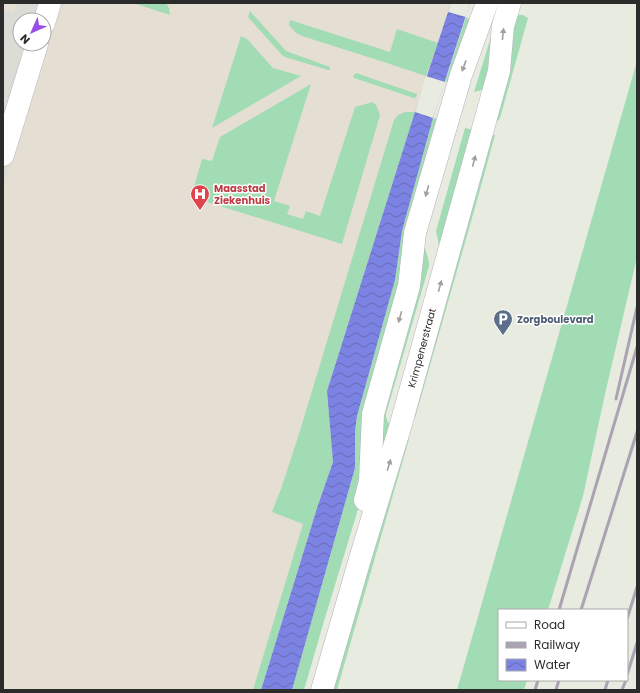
<svg xmlns="http://www.w3.org/2000/svg" width="640" height="693" font-family="Poppins,sans-serif">
  <style>
    .medical { fill: #e5ded2; fill-rule: evenodd }
    .grass { fill: #a1dcb4 }
    .plaza { fill: #dadcd5; fill-rule: evenodd }
    .water { fill: url(#water-waves) }
    .pier { fill: #e8ebdf }
    .lines { fill: none; stroke-linecap: round; stroke-linejoin: round }
    .minor-casing { stroke: #b8b2bd; stroke-width: 23 }
    .minor { stroke: #fff; stroke-width: 22 }
    .rail { stroke: #aba2b3; stroke-width: 3 }
    .oneway { fill: #a0a0a0 }
    .labels { text-anchor: middle; dominant-baseline: central; stroke-width: 3; stroke-linejoin: round; paint-order: stroke }
    .health-label { font-size: 10px; font-weight: bold; fill: #be3a42; stroke: #fff; text-anchor: start }
    .service-label { font-size: 10px; font-weight: bold; fill: #4e5e75; stroke: #fff; text-anchor: start }
    .street-label { font-size: 10px; fill: #2b2b2b; stroke: #fff }
  </style>
  <defs>
    <pattern id="water-waves" width="16" height="10" patternUnits="userSpaceOnUse"><rect width="16" height="10" fill="#7c83e2"/><path d="M0 5q4-4 8 0t8 0" fill="none" stroke="#666bb7"/></pattern>
  </defs>
  <rect width="100%" height="100%" fill="#e8ebdf"/>
  <path class="medical" d="M3 3H458L278 690H3ZM20 20H44V44H20Z"/>
  <g class="grass">
    <path d="M133 3H166L169 8 170 15Z"/>
    <path d="M250 11 286 51 330 67V70H328L285 57 282 55 248 17Z"/>
    <path d="M518 15H523L528 18 500 118 497 122H494L515 17Z"/>
    <path d="M466 17 470 20 450 81 445 82Z"/>
    <path d="M290 20 390 52 397 29 438 43 426 76 387 63 302 36 296 33 289 25Z"/>
    <path d="M494 27 497 29 484 88 482 90 474 92Z"/>
    <path d="M241 36 247 39 273 68 301 76 212 128Z"/>
    <path d="M637 61V257L605 394 583 496 548 610H499V680H527L524 690H457Z"/>
    <path d="M356 73 414 93 417 94 416 97 414 98 354 78 353 76Z"/>
    <path d="M311 84 274 201 290 206 287 214 303 219 306 211 320 216 355 107 373 102 376 105 380 115 342 244 191 197 202 159 212 161 220 137Z"/>
    <path d="M405 112H415L327 391 333 462 318 505 261 690H253L303 524 272 512 281 489 299 434 394 120 398 115Z"/>
    <path d="M433 118 438 119 363 493 324 621 304 690H292L355 468V432L357 416 395 280 402 231Z"/>
    <path d="M465 128 479 131 441 254 436 231Z"/>
    <path d="M491 135H495L478 197 415 418 410 415Z"/>
    <path d="M424 244 429 262V266L386 414C386 420 389 424 393 429L379 476 377 431Z"/>
    <path d="M405 437 409 439 337 690H329Z"/>
  </g>
  <path class="plaza" d="M17 3H60L3 185V13L4 10 14 13ZM20 20H44V44H20Z"/>
  <path class="water" d="M451 3H470L433 118 402 231 395 280 357 416 355 432V468L292 690H261L318 505 333 462 327 391 415 112Z"/>
  <g class="pier">
    <path d="M451 3H470L466 17 448 12Z"/>
    <path d="M426 76 445 82 433 118 415 112Z"/>
  </g>
  <g class="lines">
    <g class="minor-casing">
      <g id="minor">
        <path d="M44 23 50 3"/>
        <path d="M3 155 37 44"/>
        <path d="M365 500 370 481 373 414 409 286 415 233 461 75 487 3"/>
        <path d="M322 690 360 559 401 424 494 89 499 71 503 26 510 3"/>
      </g>
    </g>
    <use href="#minor" class="minor"/>
    <g class="rail">
      <path d="M616 399 637 307"/>
      <path d="M559 610 637 347"/>
      <path d="M581 610 637 432"/>
      <path d="M627 619 637 587"/>
      <path d="M627 675 637 643"/>
      <path d="M535 690 538 680"/>
      <path d="M556 690 559 680"/>
      <path d="M605 690 608 680"/>
      <path d="M622 690 626 680"/>
    </g>
  </g>
  <defs><path id="oneway-solid" d="M-6-.8H1V-3.2L6.5 0L1 3.2V.8H-6Z"/></defs>
  <g class="oneway">
    <use href="#oneway-solid" transform="translate(503 34) rotate(-84)"/>
    <use href="#oneway-solid" transform="translate(464 66) rotate(110)"/>
    <use href="#oneway-solid" transform="translate(474 161) rotate(-75)"/>
    <use href="#oneway-solid" transform="translate(427 191) rotate(106)"/>
    <use href="#oneway-solid" transform="translate(440 286) rotate(-75)"/>
    <use href="#oneway-solid" transform="translate(400 317) rotate(106)"/>
    <use href="#oneway-solid" transform="translate(389 465) rotate(-73)"/>
  </g>
  <defs>
    <g id="hospital-pin" transform="scale(1)"><path d="M0 17L-7.5 6A9.5 9.5 0 1 1 7.5 6Z" fill="#e0444e" stroke="#fff"/><path d="M-5-5h3v3.5h4V-5h3V5h-3V1.5h-4V5h-3Z" fill="#fff"/></g>
    <g id="parking-pin" transform="scale(1)"><path d="M0 17L-7.5 6A9.5 9.5 0 1 1 7.5 6Z" fill="#5c6f8a" stroke="#fff"/><path d="M-3.5-5.5H1a3.5 3.5 0 0 1 0 7H-1V5.5H-3.5ZM-1-3.4V-.6H.8a1.4 1.4 0 0 0 0-2.8Z" fill="#fff"/></g>
  </defs>
  <g fill-rule="evenodd">
    <use href="#hospital-pin" x="200" y="194"/>
    <use href="#parking-pin" x="503" y="319"/>
  </g>
  <g class="labels">
    <g class="health-label">
      <text x="214" y="188">Maasstad<tspan x="214" dy="12">Ziekenhuis</tspan></text>
    </g>
    <g class="service-label">
      <text x="517" y="319">Zorgboulevard</text>
    </g>
    <g class="street-label">
      <text transform="translate(422 348) rotate(-75)">Krimpenerstraat</text>
    </g>
  </g>
  <rect width="640" height="693" fill="none" stroke="#2b2b2b" stroke-width="8"/>
  <rect x="498" y="609" width="130" height="72" fill="#ffffff" stroke="#aaaaaa"/>
  <rect x="506" y="622" width="20" height="6" fill="#ffffff" stroke="#aaaaaa"/>
  <text x="534" y="629" font-size="12" fill="#2b2b2b">Road</text>
  <rect x="506" y="642" width="20" height="6" fill="#aba2b3" stroke="#aaaaaa"/>
  <text x="534" y="649" font-size="12" fill="#2b2b2b">Railway</text>
  <rect x="506" y="659" width="20" height="12" fill="url(#water-waves)" stroke="#aaaaaa"/>
  <text x="534" y="669" font-size="12" fill="#2b2b2b">Water</text>
  <g transform="translate(32 32) rotate(225)"><circle r="19" fill="#ffffff" stroke="#aaaaaa"/>
  <path d="M0-3L7 15L0 10L-7 15Z" fill="#984fe7"/>
  <text y="-6" font-size="11" font-weight="bold" text-anchor="middle" fill="#2b2b2b">N</text>
  </g>
</svg>
